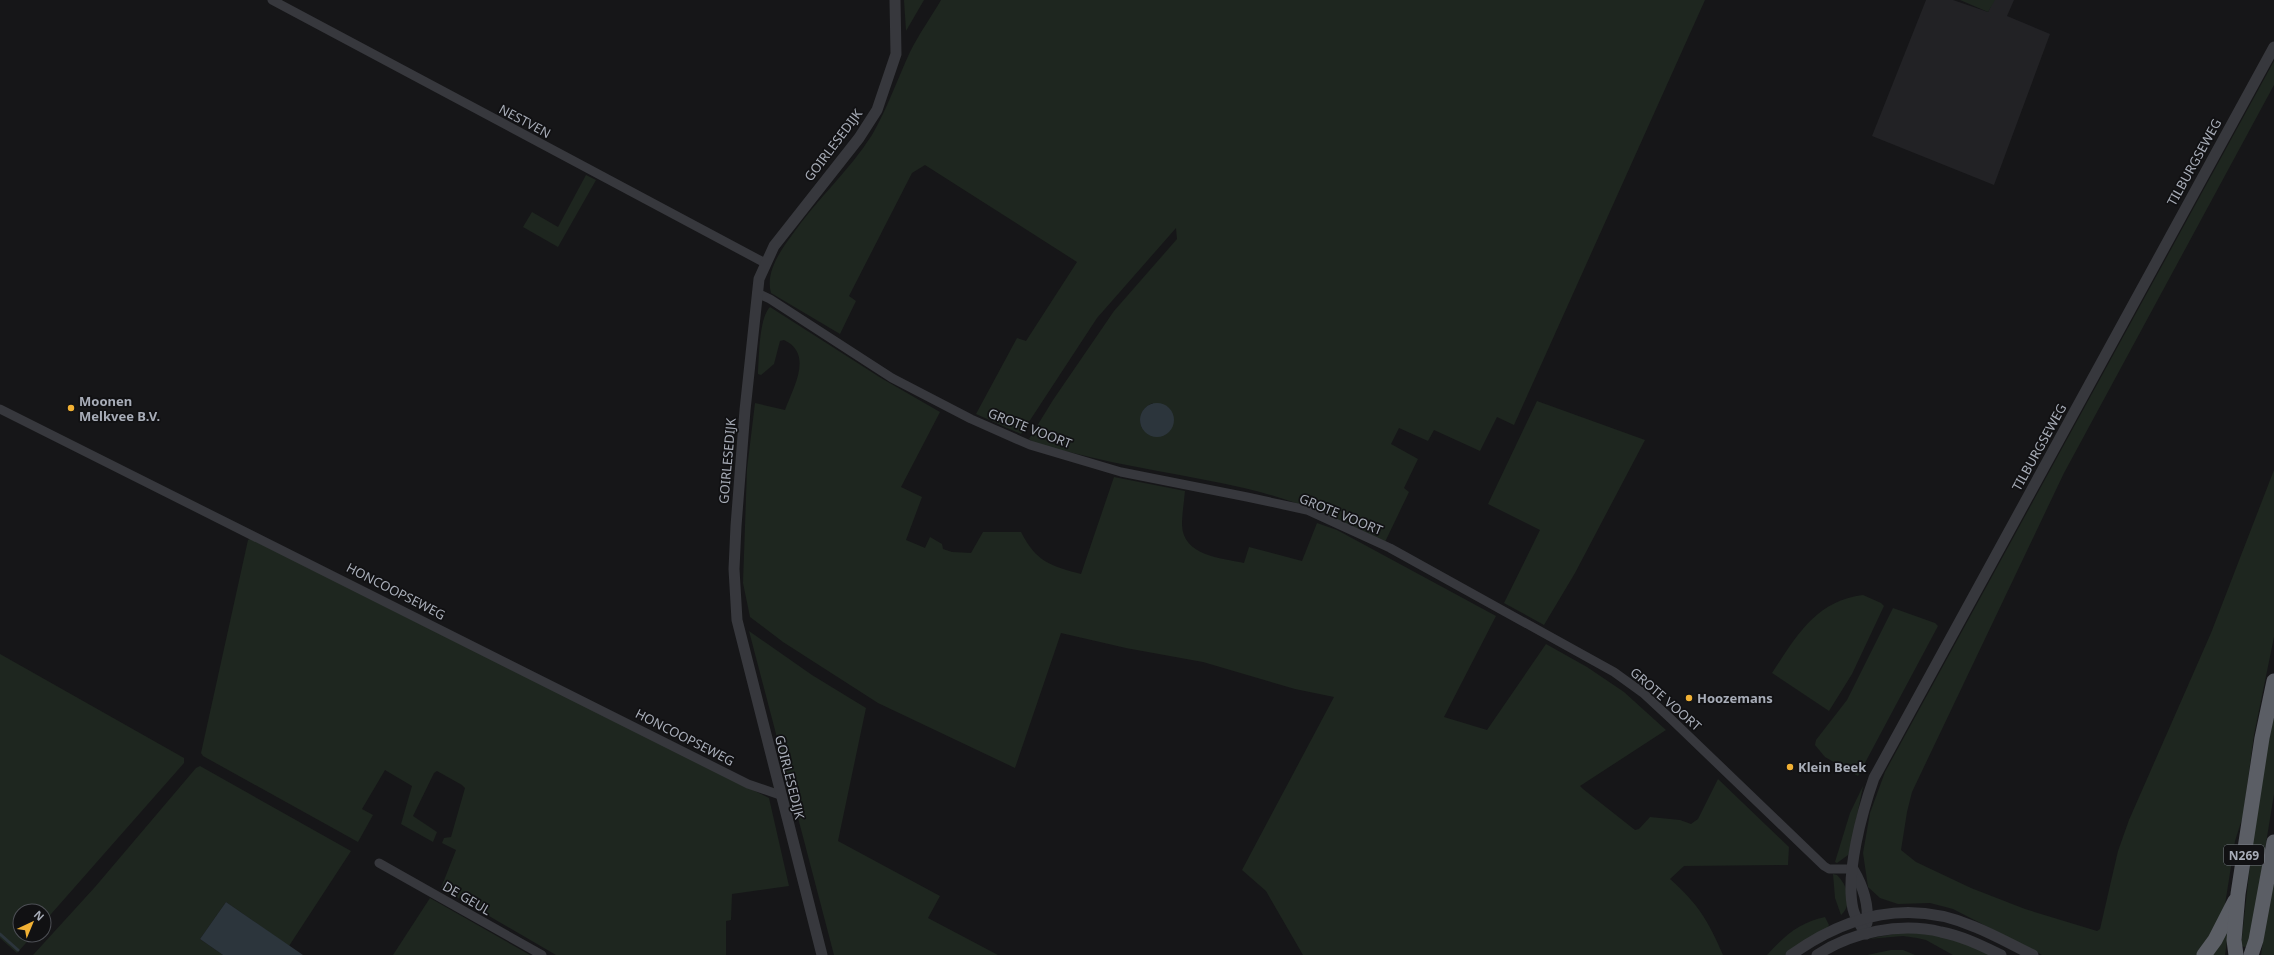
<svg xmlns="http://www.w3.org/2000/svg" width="2274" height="955" font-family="'Noto Sans',sans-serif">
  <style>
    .built { fill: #222225 }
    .green { fill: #1e261f; fill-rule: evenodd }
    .water { fill: #2c353c }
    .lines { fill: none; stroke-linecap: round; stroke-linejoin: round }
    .stream { stroke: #2c353c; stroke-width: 3 }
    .minor { stroke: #37383d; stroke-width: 9 }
    .tertiary { stroke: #37383d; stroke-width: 11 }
    .trunk { stroke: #5b5e65; stroke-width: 15 }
    .poi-dot { fill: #f2b134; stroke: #111113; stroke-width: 1.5 }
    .labels { text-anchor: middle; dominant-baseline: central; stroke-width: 3.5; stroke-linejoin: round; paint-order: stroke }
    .shield { fill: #111113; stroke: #7b7e86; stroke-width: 1 }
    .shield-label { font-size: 12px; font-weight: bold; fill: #a8adb8 }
    .street-label { font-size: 13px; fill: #a8adb8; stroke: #111113 }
    .poi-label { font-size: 13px; font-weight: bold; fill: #a8adb8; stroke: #111113; text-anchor: start }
  </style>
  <rect width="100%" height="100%" fill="#161618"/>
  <path class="built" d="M1926 0H1953L1988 12 1994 0H2014L2007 16 2050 34 1994 185 1872 136Z"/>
  <g class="green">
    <path d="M904 0H924L906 31Z"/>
    <path d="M941 0H1705L1514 425 1497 417 1480 451 1434 430 1428 441 1399 428 1391 444 1418 459 1404 488 1409 492 1385 542C1338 518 1295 500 1244 488 1186 475 1127 467 1069 452 1057 449 1038 448 1029 439L1053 400 1114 311 1177 239 1176 228 1097 318 1021 434 976 414 1017 338 1026 341 1077 262 925 165 912 173 849 296 856 301 840 334 771 293C765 272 781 250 792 235 816 200 849 171 872 135 887 109 897 80 910 52 919 34 931 17 941 0ZM1153 403 1142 428C1138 417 1142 407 1153 403Z"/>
    <path d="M1960 0H1995L1988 12Z"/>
    <path d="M2274 61V85L2064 473 1912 792 1907 812 1901 850 1916 862 1971 888 2025 909 2097 931 2100 929 2118 851 2129 820 2211 633 2274 470V637L2254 735 2243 816 2235 841 2224 911 2199 955H2042L1953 909 1930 903 1898 904 1880 898 1868 887 1863 853 1870 813 1885 772Z"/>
    <path d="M586 175 596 180 558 247 523 227 532 212 558 227Z"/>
    <path d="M770 307 881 378 940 412 901 487 922 497 906 540 925 548 930 537 942 544 943 549 952 552 971 553 983 532H1021C1036 562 1051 566 1081 574L1114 477 1185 491C1184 502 1182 514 1182 525 1183 556 1221 558 1244 563L1249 547 1302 561 1317 523 1337 530 1496 616 1444 717 1487 730 1546 644 1587 667 1624 692 1666 730 1580 786 1583 789 1635 830 1639 829 1650 817 1680 820 1691 824 1698 819 1718 779 1789 847 1788 865 1684 866 1670 879C1698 904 1708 920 1723 955H1303L1266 891 1242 870 1334 697 1295 689 1203 662 1126 648 1061 633 1015 768 878 703 783 642 750 617 743 583 747 469 755 403 785 410C793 388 814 354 784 340L780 341 774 364 761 375 758 374C759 357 759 318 770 307Z"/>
    <path d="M1537 401 1645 440 1575 573 1544 625 1504 603 1540 530 1488 504Z"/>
    <path d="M251 538 769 798 789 886 732 894 731 920 726 921V955H556L441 888 456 850 442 843 444 838 451 837 465 788 462 785 437 771 434 773 413 816 437 832 433 842 401 824 412 786 385 770 362 809 373 815 358 842 203 756 201 753 248 540Z"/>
    <path d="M1863 595 1881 603 1884 606 1852 674 1829 711 1772 673C1796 637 1815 601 1863 595Z"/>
    <path d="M1893 608 1935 623 1938 626 1858 776 1825 757 1815 745 1816 740 1847 700Z"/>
    <path d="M749 631 812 675 866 708 838 841 940 896 928 918 998 955H834Z"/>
    <path d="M0 654 184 758V763L44 922V911H20V935H33L17 953 0 938Z"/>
    <path d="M2274 715V794L2249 948 2241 946 2258 792Z"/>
    <path d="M200 766 351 851 289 946 226 902 200 939 223 955H33L95 887 196 768Z"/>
    <path d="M1863 786 1850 850 1848 855 1837 863 1835 862 1850 813Z"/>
    <path d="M2274 865V955H2261Z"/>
    <path d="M1833 874 1837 875C1847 885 1854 903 1841 915L1835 898Z"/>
    <path d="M430 898 530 955H393Z"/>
    <path d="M2231 913 2225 955H2209Z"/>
    <path d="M1825 917 1829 925 1827 928 1785 955H1767C1784 936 1800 922 1825 917Z"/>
    <path d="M1904 932 1939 934 1995 955H1953L1926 940 1917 938 1903 936 1868 939Z"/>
    <path d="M1891 950H1903L1915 955H1867Z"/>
  </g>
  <g class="water">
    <circle cx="1157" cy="420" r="17"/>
    <path d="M226 902 303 955H223L200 939Z"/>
  </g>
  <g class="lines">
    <path class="stream" d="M0 934 18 950"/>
    <g class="minor">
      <path d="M272 0 765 263"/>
      <path d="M757 293 770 299 892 378 971 419 1030 445 1121 472 1247 497 1307 510 1390 548 1614 672 1643 693 1671 719 1824 866 1829 869H1853"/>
      <path d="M0 409 748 784 780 795"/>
      <path d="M379 863 542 955"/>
    </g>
    <g class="tertiary">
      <path d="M1853 869C1863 886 1869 903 1867 923"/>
      <path d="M1866 934C1861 926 1855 918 1853 909 1845 874 1862 812 1874 778L2274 47"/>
      <path d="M822 955 737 620 734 569 736 526 745 410 759 279 774 246 859 138 877 110 896 54 895 0"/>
      <path d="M1791 955C1847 915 1909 898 1975 927 1995 935 2014 946 2033 955"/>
      <path d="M1817 955C1851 932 1901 922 1941 932 1962 936 1982 946 2001 955"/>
    </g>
    <g class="trunk">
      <path d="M2204 955 2215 940 2235 901"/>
      <path d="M2236 955 2234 940 2238 894 2262 738 2274 681"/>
      <path d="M2251 955 2256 940 2274 842"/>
    </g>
  </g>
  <g class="poi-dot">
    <circle cx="71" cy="408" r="4"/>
    <circle cx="1689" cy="698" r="4"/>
    <circle cx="1790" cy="767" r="4"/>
  </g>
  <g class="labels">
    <rect class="shield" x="2224" y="845" width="40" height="20" rx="3"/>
    <g class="shield-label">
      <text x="2244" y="855">N269</text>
    </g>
    <g class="street-label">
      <text transform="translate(525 121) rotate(28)">NESTVEN</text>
      <text transform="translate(833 145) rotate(-53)">GOIRLESEDIJK</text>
      <text transform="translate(2194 162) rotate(-61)">TILBURGSEWEG</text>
      <text transform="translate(1030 428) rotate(21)">GROTE VOORT</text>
      <text transform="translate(2039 447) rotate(-61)">TILBURGSEWEG</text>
      <text transform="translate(727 461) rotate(-85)">GOIRLESEDIJK</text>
      <text transform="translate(1341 514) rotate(22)">GROTE VOORT</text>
      <text transform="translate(396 591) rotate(27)">HONCOOPSEWEG</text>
      <text transform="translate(1666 699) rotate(41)">GROTE VOORT</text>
      <text transform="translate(685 737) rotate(27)">HONCOOPSEWEG</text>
      <text transform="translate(790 777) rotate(76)">GOIRLESEDIJK</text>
      <text transform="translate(467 898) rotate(30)">DE GEUL</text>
    </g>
    <g class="poi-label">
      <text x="79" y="401">Moonen<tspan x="79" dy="15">Melkvee B.V.</tspan></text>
      <text x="1697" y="698">Hoozemans</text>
      <text x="1798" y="767">Klein Beek</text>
    </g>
  </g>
  <g transform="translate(32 923) rotate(44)"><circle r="19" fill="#111113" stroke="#4d4f55"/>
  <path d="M0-3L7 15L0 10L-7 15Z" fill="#f2b134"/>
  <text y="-6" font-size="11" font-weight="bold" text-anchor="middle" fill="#a8adb8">N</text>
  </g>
</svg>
